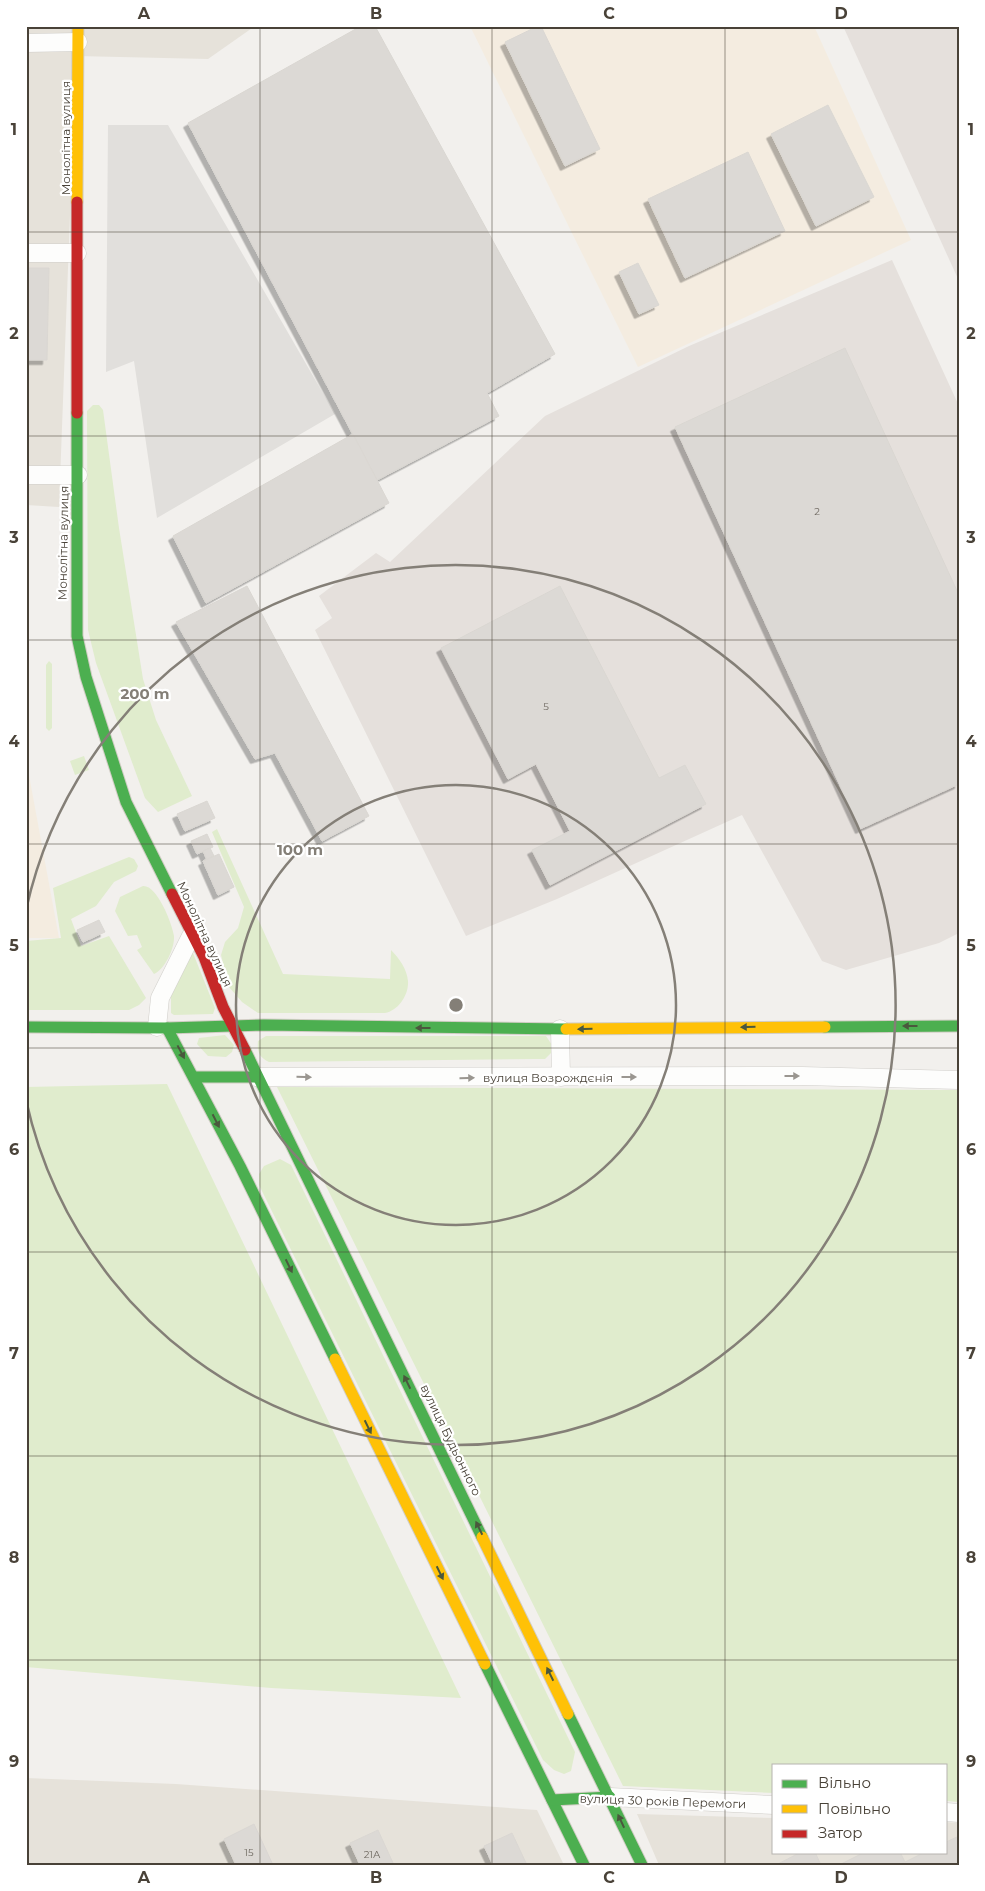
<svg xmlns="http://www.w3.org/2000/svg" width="985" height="1891" font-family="Montserrat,sans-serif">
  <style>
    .residential { fill: #e6e2da }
    .commercial { fill: #f4ece0 }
    .industrial { fill: #e5e0dc }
    .green { fill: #e0eccd }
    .parking { fill: #e1dfdc }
    .building { fill: #dcd9d5; stroke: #dad7d2; filter: url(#shadow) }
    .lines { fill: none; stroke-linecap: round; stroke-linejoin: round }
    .street-casing { stroke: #d0ceca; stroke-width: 19 }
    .fast-casing { stroke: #d1cdc4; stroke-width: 13 }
    .slow-casing { stroke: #d1cdc4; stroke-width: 13 }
    .jam-casing { stroke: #d1cdc4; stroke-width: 13 }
    .street { stroke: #fdfdfc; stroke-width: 18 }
    .fast { stroke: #4caf50; stroke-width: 11 }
    .slow { stroke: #ffc107; stroke-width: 11 }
    .jam { stroke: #c62828; stroke-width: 11 }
    .oneway { fill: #4a583d }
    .oneway2 { fill: #9a9690 }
    .grid { fill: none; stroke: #494238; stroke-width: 1; stroke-opacity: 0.55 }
    .ring { fill: none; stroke: #847f77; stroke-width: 2.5 }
    .labels { text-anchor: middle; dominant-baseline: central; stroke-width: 4.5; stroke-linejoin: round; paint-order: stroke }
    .number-label { font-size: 10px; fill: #6e6860 }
    .street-label { font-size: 12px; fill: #494238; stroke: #fff }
    .centre { fill: #847f77; stroke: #fff; stroke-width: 2.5 }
    .ring-label { font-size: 15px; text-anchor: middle; font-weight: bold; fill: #847f77; stroke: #fff; stroke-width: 4.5; stroke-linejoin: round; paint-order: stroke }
    .neatline { fill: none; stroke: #494238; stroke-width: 2 }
    .grid-label { font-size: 16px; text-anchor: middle; font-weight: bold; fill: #494238 }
  </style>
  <defs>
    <filter id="shadow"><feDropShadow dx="-4.5" dy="4.5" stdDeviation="0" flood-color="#0004"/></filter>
  </defs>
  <rect width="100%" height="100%" fill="#f2f0ed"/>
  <g class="residential">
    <path d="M26 26H255L208 59 76 56 59 507 26 505Z"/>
    <path d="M26 1778 176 1784 537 1810 564 1865H26Z"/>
    <path d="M637 1814 774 1818V1852H946V1822L959 1823V1865H659Z"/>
  </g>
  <g class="commercial">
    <path d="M470 26H814L911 240 638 367Z"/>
    <path d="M26 759 59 938H26Z"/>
  </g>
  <g class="industrial">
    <path d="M843 26H959V281Z"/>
    <path d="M892 260 959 406V933L939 943 846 970 822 961 742 815 557 899 466 936 315 630 332 618 319 596 376 553 390 562 545 416 689 346Z"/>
  </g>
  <g class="green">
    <path d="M93 405H99L103 410 119 528 143 679 156 720 192 796 158 812 145 798 96 663 88 630 87 411Z"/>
    <path d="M49 661 52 664V728L49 731 46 728V665Z"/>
    <path d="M84 756 89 770 75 775 70 761Z"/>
    <path d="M217 829 283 974 390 979 391 950C399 958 407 969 408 981 409 995 398 1011 385 1013H258L242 1002 229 987 221 955 225 942 238 928 244 907 212 832Z"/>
    <path d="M129 857 134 859 138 866 136 871 114 882 96 906 71 919 81 946 109 936 146 998 139 1005 129 1010H26V941L61 938 53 888Z"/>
    <path d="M143 886C157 885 172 923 174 936 175 948 165 969 154 974L137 950 142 947 137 935 128 936 115 911 120 897Z"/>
    <path d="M193 953 215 1008 213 1014 174 1015 171 1013V995L189 955Z"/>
    <path d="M225 1035 234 1045 232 1052 226 1057 208 1056 197 1044 199 1038Z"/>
    <path d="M266 1036H546L552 1045 551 1053 545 1059H535L269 1062C259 1057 257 1052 258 1041Z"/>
    <path d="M167 1084 461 1698 271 1688 26 1667V1087Z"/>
    <path d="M277 1087 959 1090V1802L946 1801V1765H774V1793L623 1786Z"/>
    <path d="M280 1159 291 1165 575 1752 571 1771 564 1774 554 1770 543 1760 259 1185V1174L264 1166Z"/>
  </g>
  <path class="parking" d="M108 125H168L335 414 157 518 134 361 106 372Z"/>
  <g class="building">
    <path d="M361 26H375L555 354 487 393 499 416 377 480 188 123Z"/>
    <path d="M538 26H541L600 149 565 166 505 42Z"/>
    <path d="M828 105 874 197 816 226 771 134Z"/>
    <path d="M748 152 785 231 685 278 648 199Z"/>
    <path d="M638 263 659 305 639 314 619 272Z"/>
    <path d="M26 268H49L47 360H26Z"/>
    <path d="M845 348 959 595V784L860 829 675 427Z"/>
    <path d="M353 434 389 503 206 603 173 536Z"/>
    <path d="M247 586 369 816 322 841 275 753 255 759 176 622Z"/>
    <path d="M560 586 659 778 685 765 706 804 550 885 532 850 570 831 536 764 508 779 441 648Z"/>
    <path d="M207 801 215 818 185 831 177 814Z"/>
    <path d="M207 834 213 847 197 854 191 841Z"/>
    <path d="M210 848 214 856 207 860 203 851Z"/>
    <path d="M219 854 234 887 218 895 203 861Z"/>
    <path d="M99 920 105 932 83 942 77 930Z"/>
    <path d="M254 1824 273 1865H236L224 1839Z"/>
    <path d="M378 1830 394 1865H360L350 1843Z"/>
    <path d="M512 1833 527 1865H493L484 1846Z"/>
    <path d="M957 1837 959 1865H906L905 1862 925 1852H946V1842Z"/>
    <path d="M801 1852H815L821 1865H776Z"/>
    <path d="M865 1852H900L905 1862 899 1865H839Z"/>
  </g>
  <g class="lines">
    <g class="street-casing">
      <g id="street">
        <path d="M26 43 78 42"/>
        <path d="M26 253H77"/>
        <path d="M26 475H78"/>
        <path d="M157 1027 160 998 191 936"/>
        <path d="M560 1029 561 1077"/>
        <path d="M256 1077 802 1076 959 1080"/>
        <path d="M610 1797 774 1805"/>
        <path d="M946 1812 959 1813"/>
      </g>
    </g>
    <g class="fast-casing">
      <g id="fast">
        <path d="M77 413V636L86 677 126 802 172 894"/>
        <path d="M26 1027 167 1028 264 1025 566 1029"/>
        <path d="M825 1027 959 1026"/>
        <path d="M167 1028 240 1166 335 1359"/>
        <path d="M245 1050 482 1537"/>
        <path d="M194 1077H256"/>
        <path d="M485 1664 584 1865"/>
        <path d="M568 1714 642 1865"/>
        <path d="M552 1800 610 1797"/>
      </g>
    </g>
    <g class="slow-casing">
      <g id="slow">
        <path d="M77 202 78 26"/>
        <path d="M566 1029 825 1027"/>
        <path d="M335 1359 485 1664"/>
        <path d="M482 1537 568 1714"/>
      </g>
    </g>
    <g class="jam-casing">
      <g id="jam">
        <path d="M77 413V202"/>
        <path d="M172 894 204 957 223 1007 245 1050"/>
      </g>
    </g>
    <use href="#street" class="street"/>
    <use href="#fast" class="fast"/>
    <use href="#slow" class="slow"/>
    <use href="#jam" class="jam"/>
  </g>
  <defs><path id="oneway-solid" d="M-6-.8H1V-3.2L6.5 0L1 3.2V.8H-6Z" transform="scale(1.25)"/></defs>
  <g class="oneway">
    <use href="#oneway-solid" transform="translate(910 1026) rotate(180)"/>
    <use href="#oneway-solid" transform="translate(748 1027) rotate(179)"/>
    <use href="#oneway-solid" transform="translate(423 1028) rotate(-180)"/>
    <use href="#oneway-solid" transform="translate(585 1029) rotate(179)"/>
    <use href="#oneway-solid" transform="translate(181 1052) rotate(62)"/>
    <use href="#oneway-solid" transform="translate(216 1121) rotate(63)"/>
    <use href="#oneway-solid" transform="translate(289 1266) rotate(64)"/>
    <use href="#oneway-solid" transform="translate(407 1382) rotate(-116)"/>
    <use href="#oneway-solid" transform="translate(368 1427) rotate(64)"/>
    <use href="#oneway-solid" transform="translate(479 1528) rotate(-116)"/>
    <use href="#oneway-solid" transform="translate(440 1573) rotate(64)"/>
    <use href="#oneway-solid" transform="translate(550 1674) rotate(-116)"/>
    <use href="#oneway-solid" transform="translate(621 1821) rotate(-115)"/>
  </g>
  <g class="oneway2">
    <use href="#oneway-solid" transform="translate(792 1076)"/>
    <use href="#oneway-solid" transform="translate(304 1077) rotate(1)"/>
    <use href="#oneway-solid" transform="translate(629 1077)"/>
    <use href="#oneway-solid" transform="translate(467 1078) rotate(-1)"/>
  </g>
  <path class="grid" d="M260 26V1865M492 26V1865M725 26V1865M26 232H959M26 436H959M26 640H959M26 844H959M26 1048H959M26 1252H959M26 1456H959M26 1660H959"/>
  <g class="ring">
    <circle cx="456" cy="1005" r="220"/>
    <path d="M26 910A440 440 0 1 1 26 1100"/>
  </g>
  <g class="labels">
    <g class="number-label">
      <text x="817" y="511">2</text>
      <text x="546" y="706">5</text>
      <text x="249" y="1852">15</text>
      <text x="372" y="1854">21А</text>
    </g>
    <g class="street-label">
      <text transform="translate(65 138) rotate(-90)">Монолітна вулиця</text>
      <text transform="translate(63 543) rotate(-89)">Монолітна вулиця</text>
      <text transform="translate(205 934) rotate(65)">Монолітна вулиця</text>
      <text x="548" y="1077">вулиця Возрождєнія</text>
      <text transform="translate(451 1440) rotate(64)">вулиця Будьонного</text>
      <text transform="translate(663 1801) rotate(2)">вулиця 30 років Перемоги</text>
    </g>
  </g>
  <circle cx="456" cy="1005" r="8" class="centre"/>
  <g class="ring-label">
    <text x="145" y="699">200 m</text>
    <text x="300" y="855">100 m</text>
  </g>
  <rect width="985" height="1891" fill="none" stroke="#ffffff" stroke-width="55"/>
  <rect x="772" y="1764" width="175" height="90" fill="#ffffff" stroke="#b6b3af"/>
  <rect x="782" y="1780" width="25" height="8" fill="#4caf50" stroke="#b6b3af"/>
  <text x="818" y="1788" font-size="15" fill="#494238">Вільно</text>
  <rect x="782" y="1805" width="25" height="8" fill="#ffc107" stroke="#b6b3af"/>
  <text x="818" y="1814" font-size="15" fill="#494238">Повільно</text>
  <rect x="782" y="1830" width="25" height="8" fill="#c62828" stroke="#b6b3af"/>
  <text x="818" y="1838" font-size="15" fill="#494238">Затор</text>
  <rect x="28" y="28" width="930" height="1836" class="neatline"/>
  <g class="grid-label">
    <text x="144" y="19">A</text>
    <text x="376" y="19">B</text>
    <text x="609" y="19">C</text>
    <text x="841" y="19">D</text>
    <text x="14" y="135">1</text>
    <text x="971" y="135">1</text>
    <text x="14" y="339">2</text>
    <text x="971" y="339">2</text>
    <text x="14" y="543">3</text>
    <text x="971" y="543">3</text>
    <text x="14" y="747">4</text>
    <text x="971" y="747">4</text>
    <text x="14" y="951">5</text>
    <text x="971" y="951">5</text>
    <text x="14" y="1155">6</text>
    <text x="971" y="1155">6</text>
    <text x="14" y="1359">7</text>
    <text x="971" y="1359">7</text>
    <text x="14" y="1563">8</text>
    <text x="971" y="1563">8</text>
    <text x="14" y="1767">9</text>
    <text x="971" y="1767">9</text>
    <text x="144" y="1883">A</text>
    <text x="376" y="1883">B</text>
    <text x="609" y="1883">C</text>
    <text x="841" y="1883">D</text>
  </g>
</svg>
